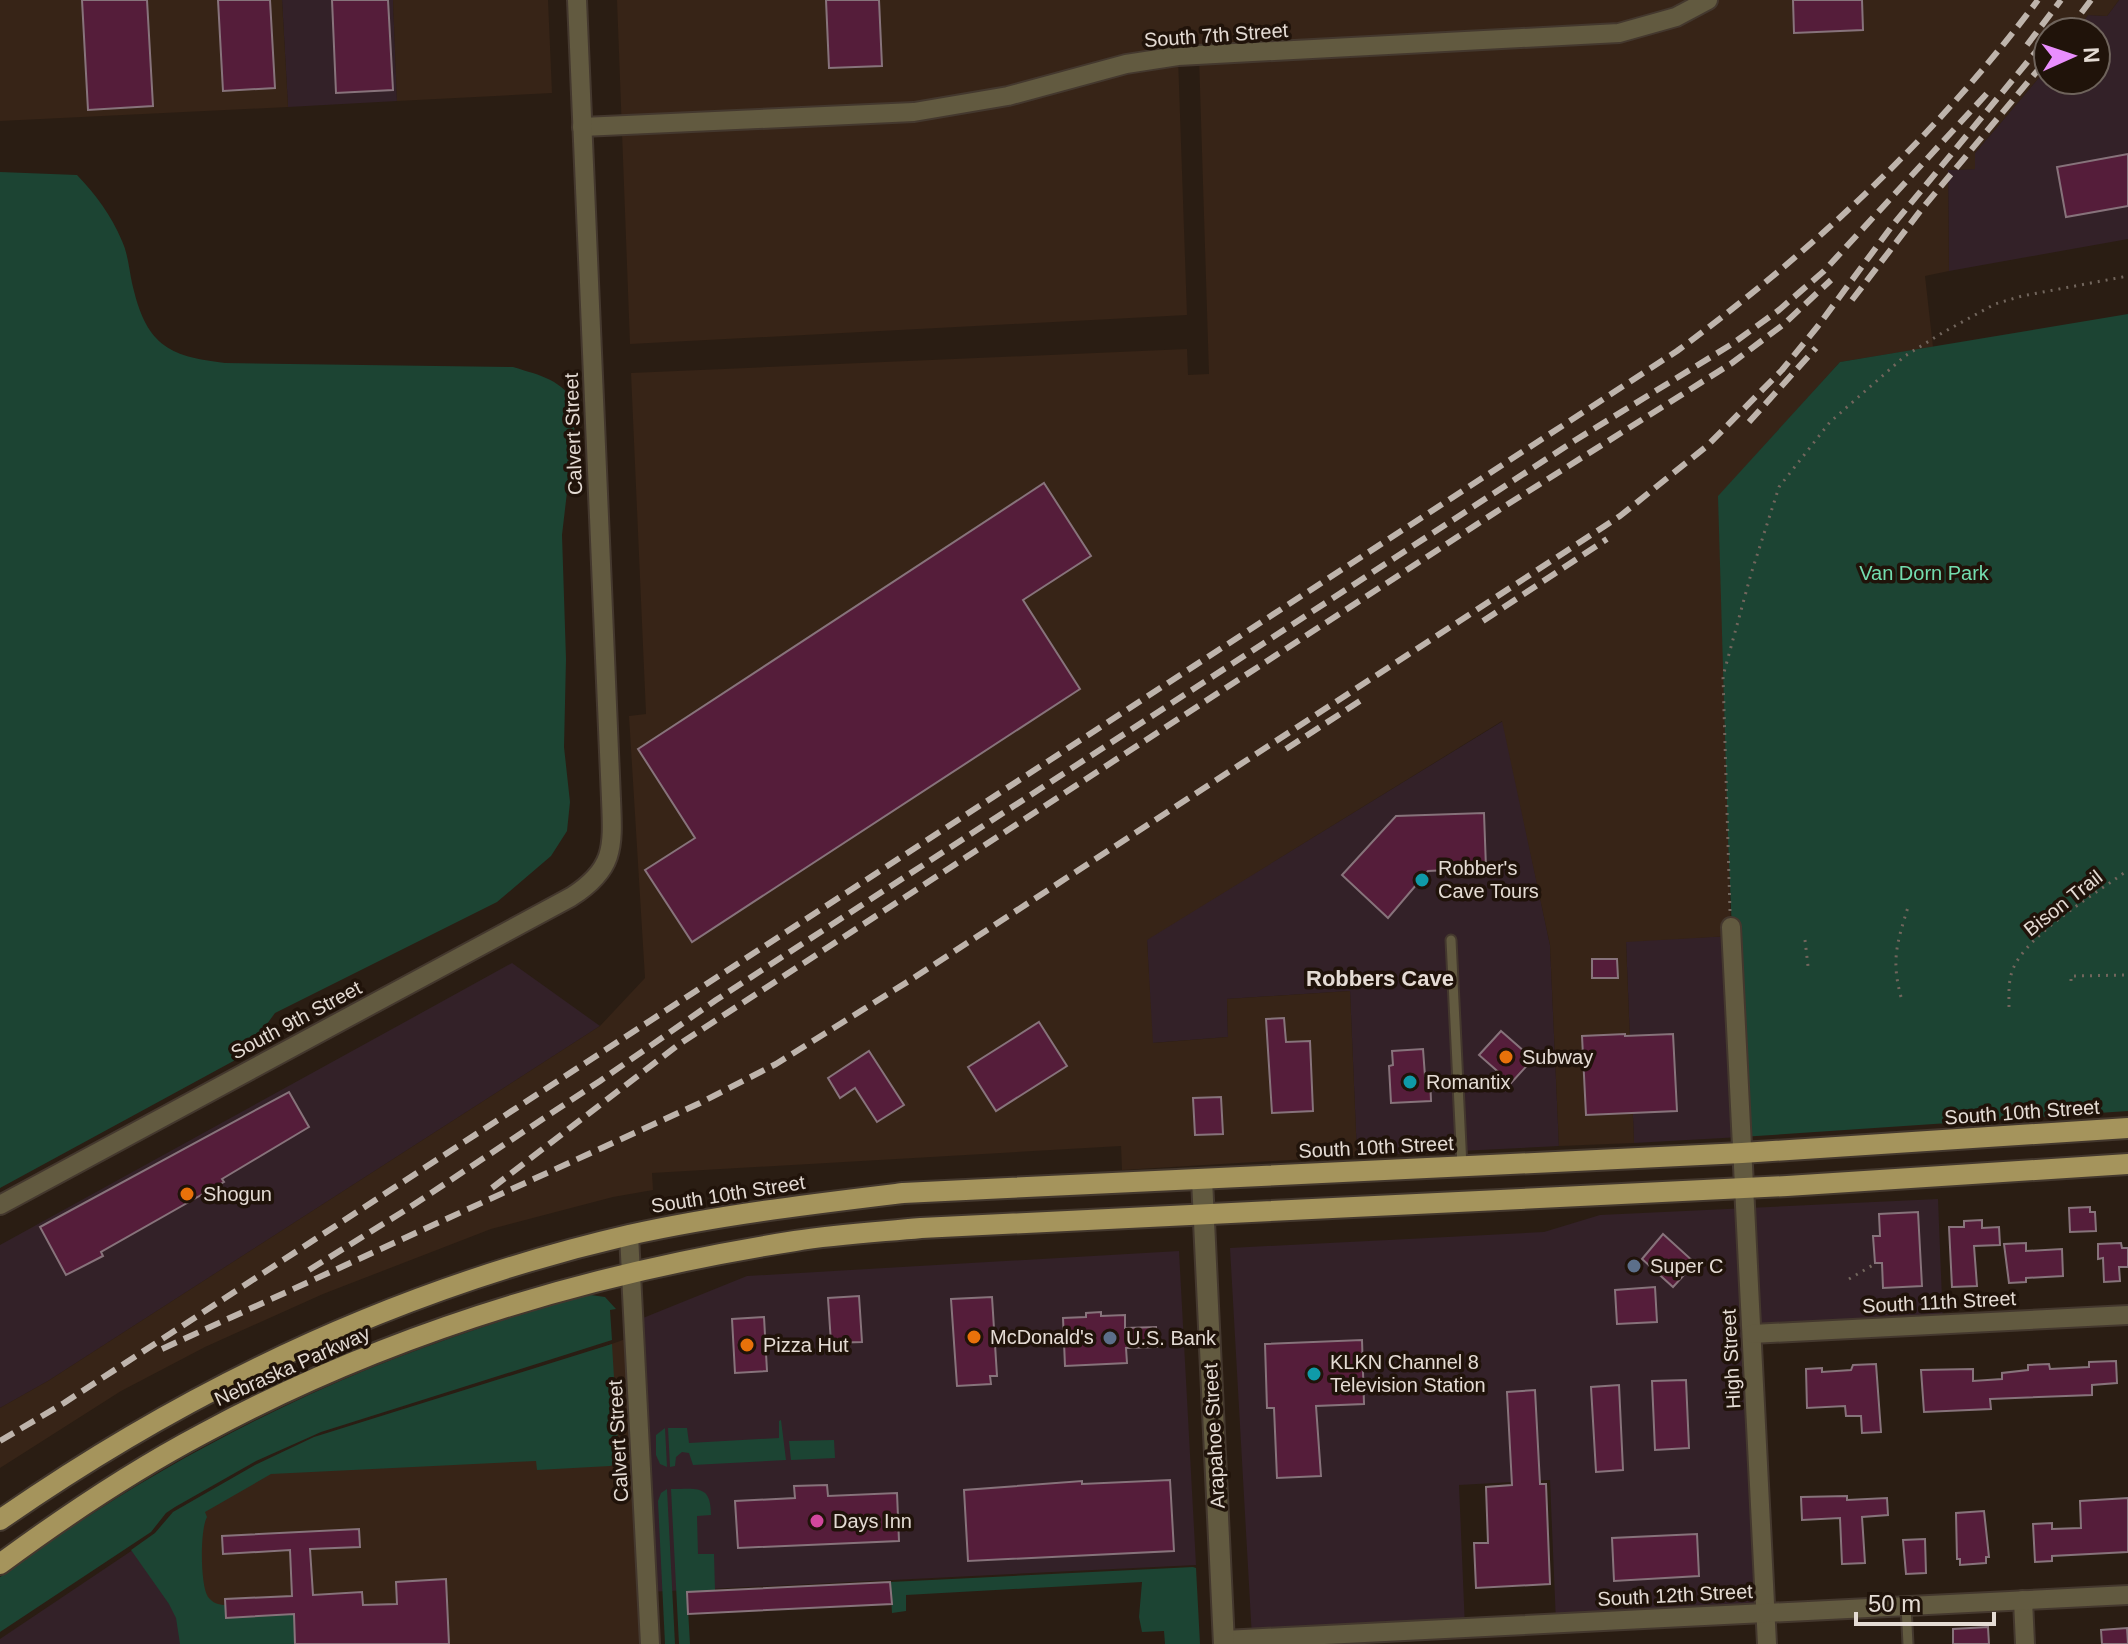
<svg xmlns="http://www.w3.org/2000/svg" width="2128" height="1644" font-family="Arial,sans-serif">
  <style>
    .commercial { fill: #332128 }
    .built { fill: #372417 }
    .green { fill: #1c4433 }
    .building { fill: #551d3a; stroke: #87737b; stroke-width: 2 }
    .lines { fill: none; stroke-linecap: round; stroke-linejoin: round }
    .service-casing { stroke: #44382e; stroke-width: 13 }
    .minor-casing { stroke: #44382e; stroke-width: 22 }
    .tertiary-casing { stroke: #44382e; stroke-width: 24 }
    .primary-casing { stroke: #44382e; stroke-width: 24 }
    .path { stroke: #72665d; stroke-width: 3; stroke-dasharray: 2 6; stroke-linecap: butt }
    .service { stroke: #625a40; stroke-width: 9 }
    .minor { stroke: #625a40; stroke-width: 18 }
    .tertiary { stroke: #625a40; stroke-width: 20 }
    .primary { stroke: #a5945c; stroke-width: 20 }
    .rail { stroke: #beb4ac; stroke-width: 6; stroke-dasharray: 16 8; stroke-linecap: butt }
    .culture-dot { fill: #0f9aa8; stroke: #20130a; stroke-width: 3 }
    .food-dot { fill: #e8710a; stroke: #20130a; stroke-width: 3 }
    .service-dot { fill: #5c6f8a; stroke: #20130a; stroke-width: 3 }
    .hotel-dot { fill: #d1479c; stroke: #20130a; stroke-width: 3 }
    .labels { text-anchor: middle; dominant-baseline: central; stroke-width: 7; stroke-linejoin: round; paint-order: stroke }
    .street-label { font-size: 20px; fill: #e4dbd4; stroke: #20130a }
    .park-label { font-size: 20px; fill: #73ddaf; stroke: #20130a }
    .poi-label { font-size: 20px; fill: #e4dbd4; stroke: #20130a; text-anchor: start }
    .neighbourhood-label { font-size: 22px; font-weight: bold; fill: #e4dbd4; stroke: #20130a }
  </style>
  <rect width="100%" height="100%" fill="#2a1d13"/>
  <g class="commercial">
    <path d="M282 0H393L397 101 288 107Z"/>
    <path d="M2119 0H2128V239L1949 271 1948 170 1975 169V153L2048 67V80H2096V32H2075L2088 15 2107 16Z"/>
    <path d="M1503 721 1550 945 1559 1146 1357 1156 1350 991 1227 999 1228 1037 1152 1043 1147 939Z"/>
    <path d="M1731 936 1741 1137 1634 1143 1626 941Z"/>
    <path d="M512 963 600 1026 48 1381 0 1408V1245Z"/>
    <path d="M1938 1199 1943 1324 1752 1335 1766 1612 1556 1623 1550 1480 1459 1485 1465 1628 1252 1638 1230 1248 1544 1232 1600 1215Z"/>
    <path d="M1179 1251 1196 1565 648 1592 633 1322 747 1276Z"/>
    <path d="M179 1519 185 1644H0V1639Z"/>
  </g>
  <g class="built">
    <path d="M0 0H282L288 107 0 121Z"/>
    <path d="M393 0H548L552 93 397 101Z"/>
    <path d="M617 0H2119L2107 16 2088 15 2075 32H2048V67L1975 153V169L1948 170 1949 271 1925 276 1933 347 1840 362 1719 496 1731 936 1626 942 1634 1143 1559 1146 1550 945 1502 721 1147 940 1153 1043 1228 1037 1227 999 1350 991 1357 1156 1122 1170 1121 1146 652 1173 653 1190 613 1197 491 1229 323 1294 205 1347 121 1391 0 1468V1408L48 1381 600 1026 645 978 629 716 646 714 631 373 1187 349 1188 375 1209 374 1199 56 1178 57 1187 315 630 344Z"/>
    <path d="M634 1336 650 1644H185L179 1519 247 1474Z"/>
  </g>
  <g class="green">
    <path d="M0 172 77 175C96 195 111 215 122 241 128 254 129 269 132 283 146 344 166 356 225 363L513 367C542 376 561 379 577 406L562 535 566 659 564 747 570 802 567 831 551 856 497 902 275 1013 264 1028 259 1047 0 1188Z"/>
    <path d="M2128 314V1111L1741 1137 1728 839 1718 496 1840 362Z"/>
    <path d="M591 1295 605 1297 616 1309 610 1310 612 1340 321 1432 256 1461 175 1507 166 1513 151 1532 0 1632V1577C147 1469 312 1382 486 1326 520 1315 555 1301 591 1295Z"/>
    <path d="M612 1344 619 1463 610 1466 537 1470 536 1461 271 1474 205 1512 207 1517C200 1529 200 1585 208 1597 213 1603 218 1605 226 1605L227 1618 294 1614 295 1644H180L176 1618 169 1604 131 1550 155 1533 173 1512 255 1465 314 1437Z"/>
    <path d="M781 1420 786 1460 693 1465 689 1453 682 1452 676 1457 675 1466 670 1467 668 1428H687L689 1443 779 1438V1421Z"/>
    <path d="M665 1428 667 1467 660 1464 656 1455V1435Z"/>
    <path d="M834 1440 835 1458 791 1460 789 1441Z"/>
    <path d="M667 1489 675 1644H665L658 1501 661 1493Z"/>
    <path d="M671 1489C697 1489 711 1484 711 1515L697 1516 698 1554H714L715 1591 687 1592 690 1644H679Z"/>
    <path d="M1193 1567 1196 1568 1200 1644H1165L1164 1631 1142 1632 1139 1617 1142 1582 906 1595V1611L892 1613 890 1582Z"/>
  </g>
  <g class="building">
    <path d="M82 0H147L153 106 88 110Z"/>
    <path d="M218 0H270L275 88 223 91Z"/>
    <path d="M332 0H388L393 90 336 93Z"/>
    <path d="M826 0H879L882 66 829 68Z"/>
    <path d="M1793 0H1862L1863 30 1794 33Z"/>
    <path d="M2128 154V206L2066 217 2057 167Z"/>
    <path d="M1044 483 1091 556 1023 600 1080 689 692 942 645 870 695 838 638 749Z"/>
    <path d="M1484 813 1486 868 1428 871 1388 918 1342 875 1396 816Z"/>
    <path d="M1592 959H1617L1618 978H1592Z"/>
    <path d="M1284 1018 1286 1042 1310 1041 1313 1111 1272 1113 1266 1019Z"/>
    <path d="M1039 1022 1067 1066 996 1111 968 1067Z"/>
    <path d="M1501 1031 1533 1059 1511 1083 1479 1055Z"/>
    <path d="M1625 1034V1036L1673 1034 1677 1111 1586 1115 1582 1036Z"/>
    <path d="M1423 1049 1425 1076H1430L1431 1101 1391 1103 1389 1066 1393 1065 1392 1051Z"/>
    <path d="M869 1051 904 1105 877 1122 855 1088 840 1098 828 1078Z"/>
    <path d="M289 1092 309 1127 222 1179 224 1182 101 1252 103 1256 66 1275 40 1227Z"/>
    <path d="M1221 1097 1223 1134 1195 1135 1193 1098Z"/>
    <path d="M2090 1207V1212H2095L2096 1231 2070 1232 2069 1208Z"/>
    <path d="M1918 1212 1922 1286 1883 1288 1882 1263H1875L1873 1236H1880L1879 1214Z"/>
    <path d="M1982 1220V1228L1999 1227 2000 1245 1974 1246 1977 1286 1952 1287 1949 1227H1964V1221Z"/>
    <path d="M1663 1234 1695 1263 1673 1287 1642 1259Z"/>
    <path d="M2026 1243V1251L2062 1249 2063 1276 2026 1278V1282L2009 1283 2004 1244Z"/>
    <path d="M2121 1243 2122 1248H2128V1267H2119L2120 1281 2104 1282 2103 1258 2098 1259V1244Z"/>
    <path d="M1655 1287 1657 1322 1617 1324 1615 1290Z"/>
    <path d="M859 1296 862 1342 831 1343 828 1298Z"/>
    <path d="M992 1297 997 1376H990L991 1384 957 1386 951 1299Z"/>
    <path d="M1101 1312V1316L1125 1315V1328L1156 1327 1157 1347 1126 1348 1127 1363 1065 1366 1063 1318 1086 1317V1313Z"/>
    <path d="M764 1317 767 1371 735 1373 732 1319Z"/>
    <path d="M1362 1340 1364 1404 1316 1406 1321 1476 1277 1478 1274 1408H1267L1265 1344Z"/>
    <path d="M2116 1361 2117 1383 2092 1385V1395L1990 1399 1991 1409 1924 1412 1921 1370 1973 1369V1381L2002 1379V1373L2028 1370V1365L2049 1364 2050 1369 2089 1367V1362Z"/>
    <path d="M1876 1364 1881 1432 1862 1433 1861 1416H1846L1845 1406 1807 1408 1806 1369 1822 1368V1372L1851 1370 1853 1365Z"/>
    <path d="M1686 1380 1689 1448 1655 1450 1652 1381Z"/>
    <path d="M1619 1385 1623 1470 1596 1472 1591 1387Z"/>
    <path d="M1535 1390 1540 1484H1546L1550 1584 1476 1588 1474 1543H1488L1486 1487 1512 1485 1507 1392Z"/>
    <path d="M1170 1480 1174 1551 968 1561 964 1490 1082 1481V1484Z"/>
    <path d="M827 1485 828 1496 897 1493 899 1541 738 1548 735 1501 795 1498 794 1486Z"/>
    <path d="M1847 1496V1500L1887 1498 1888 1515 1862 1517 1865 1563 1842 1564 1840 1518 1802 1520 1801 1497Z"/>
    <path d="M2128 1498V1552L2052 1556V1561L2035 1562 2033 1524 2052 1523V1529L2081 1528 2080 1501Z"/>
    <path d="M1984 1511 1989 1557H1986V1563L1960 1565V1559H1957L1956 1513Z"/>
    <path d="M359 1529 360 1547 310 1549 313 1595 362 1592 363 1605 397 1604 396 1582 446 1579 449 1644H295L294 1614 226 1618 225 1599 292 1596 290 1550 223 1554 222 1536Z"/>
    <path d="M1697 1534 1699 1576 1614 1581 1612 1538Z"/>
    <path d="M1925 1539 1926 1573 1906 1574 1903 1540Z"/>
    <path d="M890 1582 892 1604 688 1614 687 1592Z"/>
    <path d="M1988 1627 1989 1644H1953V1629Z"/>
    <path d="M2127 1628 2128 1644H2102L2101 1630Z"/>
  </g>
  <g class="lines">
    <g class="service-casing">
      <g id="service">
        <path d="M1451 940 1462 1167"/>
        <path d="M1906 1606 1908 1644"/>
      </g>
    </g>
    <g class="minor-casing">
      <g id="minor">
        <path d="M582 127 914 112 1008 96 1126 64 1178 56 1619 33 1676 17 1708 0"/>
        <path d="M1731 927 1767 1644"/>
        <path d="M0 1205 571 897C615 869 613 847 611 799L577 0"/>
        <path d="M629 1235 650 1644"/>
        <path d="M1752 1334 2128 1315"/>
        <path d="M2023 1600 2025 1644"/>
        <path d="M1224 1640 2128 1595"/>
      </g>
    </g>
    <g class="tertiary-casing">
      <path id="tertiary" d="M1202 1179 1224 1644"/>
    </g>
    <g class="primary-casing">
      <g id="primary">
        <path d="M0 1520C191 1387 401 1288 629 1235 719 1215 812 1204 903 1193L1742 1153 2128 1128"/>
        <path d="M0 1564C65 1516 132 1471 204 1433 387 1334 590 1273 795 1241 837 1234 879 1232 921 1228L1787 1186 2128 1164"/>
      </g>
    </g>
    <g class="path">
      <path d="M1730 911 1723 676 1751 574 1779 487 1830 422 1905 356 1942 333 1995 304 2022 296 2128 276"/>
      <path d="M1805 940 1808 966"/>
      <path d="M2071 981V976L2128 975"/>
      <path d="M1901 997C1891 960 1897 943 1908 907"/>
      <path d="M2009 1007C2009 994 2008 981 2013 969 2027 934 2097 893 2128 870"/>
      <path d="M1849 1279 1873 1265"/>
    </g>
    <use href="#service" class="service"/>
    <use href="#minor" class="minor"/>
    <use href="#tertiary" class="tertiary"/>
    <use href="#primary" class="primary"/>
    <g class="rail">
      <path d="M2067 32 2091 0"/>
      <path d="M2027 45 2061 0"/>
      <path d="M1852 300 1921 210 2048 58"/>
      <path d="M1749 422 1816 348"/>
      <path d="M1483 621 1607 539"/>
      <path d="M1286 749 1363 699"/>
      <path d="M492 1188 678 1045 1505 506 1732 363 1784 324 1831 280"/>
      <path d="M309 1270 404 1211 600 1081 716 1000 1574 441 1732 344 1779 310 1824 271 1992 88"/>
      <path d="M162 1349 700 1103 776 1064 912 979 1620 516 1707 446 1782 370 1818 326 1892 226 2048 37"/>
      <path d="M0 1441 64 1403 1677 351C1814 250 1936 136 2038 0"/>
    </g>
  </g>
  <g class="culture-dot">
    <circle cx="1422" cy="880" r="8"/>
    <circle cx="1410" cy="1082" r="8"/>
    <circle cx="1314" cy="1374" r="8"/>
  </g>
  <g class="food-dot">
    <circle cx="1506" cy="1057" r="8"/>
    <circle cx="187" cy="1194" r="8"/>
    <circle cx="974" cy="1337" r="8"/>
    <circle cx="747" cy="1345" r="8"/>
  </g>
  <g class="service-dot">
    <circle cx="1634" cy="1266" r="8"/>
    <circle cx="1110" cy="1338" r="8"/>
  </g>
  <circle class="hotel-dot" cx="817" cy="1521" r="8"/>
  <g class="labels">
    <g class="street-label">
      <text transform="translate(1216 35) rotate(-4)">South 7th Street</text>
      <text transform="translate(573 434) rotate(-92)">Calvert Street</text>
      <text transform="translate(2063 903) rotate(-38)">Bison Trail</text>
      <text transform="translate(296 1020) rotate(-28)">South 9th Street</text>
      <text transform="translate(2022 1112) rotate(-4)">South 10th Street</text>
      <text transform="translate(1376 1147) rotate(-3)">South 10th Street</text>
      <text transform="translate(728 1194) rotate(-9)">South 10th Street</text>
      <text transform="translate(1939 1302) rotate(-3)">South 11th Street</text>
      <text transform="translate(1731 1359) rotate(-93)">High Street</text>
      <text transform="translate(292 1366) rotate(-24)">Nebraska Parkway</text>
      <text transform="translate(1214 1436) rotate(-93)">Arapahoe Street</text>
      <text transform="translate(618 1441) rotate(-93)">Calvert Street</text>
      <text transform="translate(1675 1595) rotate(-3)">South 12th Street</text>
    </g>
    <g class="park-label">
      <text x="1924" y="573">Van Dorn Park</text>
    </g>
    <g class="poi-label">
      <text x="1438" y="868">Robber's<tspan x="1438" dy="23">Cave Tours</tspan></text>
      <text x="1522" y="1057">Subway</text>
      <text x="1426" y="1082">Romantix</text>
      <text x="203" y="1194">Shogun</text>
      <text x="1650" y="1266">Super C</text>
      <text x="990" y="1337">McDonald's</text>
      <text x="1126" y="1338">U.S. Bank</text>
      <text x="763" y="1345">Pizza Hut</text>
      <text x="1330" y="1362">KLKN Channel 8<tspan x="1330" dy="23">Television Station</tspan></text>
      <text x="833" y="1521">Days Inn</text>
    </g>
    <g class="neighbourhood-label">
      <text x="1380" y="978">Robbers Cave</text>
    </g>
  </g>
  <g transform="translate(2072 56) rotate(87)"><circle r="38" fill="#20130a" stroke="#6e635b" stroke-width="2"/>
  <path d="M0-6L14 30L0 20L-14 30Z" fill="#e98efe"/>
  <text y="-12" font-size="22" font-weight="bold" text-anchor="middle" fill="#e4dbd4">N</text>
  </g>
  <path d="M1856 1612v12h138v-12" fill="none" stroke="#e4dbd4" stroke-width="4"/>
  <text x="1868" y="1612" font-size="24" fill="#e4dbd4" stroke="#20130a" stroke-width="6" paint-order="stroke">50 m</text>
</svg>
